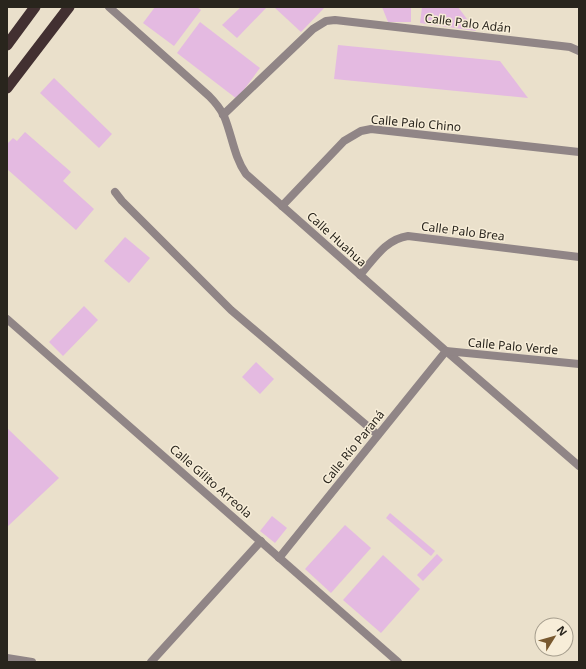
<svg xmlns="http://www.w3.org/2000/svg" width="586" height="669" font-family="'Noto Sans',sans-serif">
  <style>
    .building { fill: #e4bae1 }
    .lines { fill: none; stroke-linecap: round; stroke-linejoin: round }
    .minor { stroke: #908586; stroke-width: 8 }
    .tertiary { stroke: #908586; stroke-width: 8 }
    .trunk { stroke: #423031; stroke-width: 11 }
    .labels { text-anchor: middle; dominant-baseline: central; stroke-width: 3; stroke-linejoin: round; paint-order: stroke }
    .street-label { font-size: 12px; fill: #29251d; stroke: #f7edd8 }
  </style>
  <rect width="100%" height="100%" fill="#eae0cb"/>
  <g class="building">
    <path d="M155 7H197L201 10 174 46 143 23Z"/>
    <path d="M241 7H267L237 38 222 25Z"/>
    <path d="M274 7H325L301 32Z"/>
    <path d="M382 7H411V22H388Z"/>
    <path d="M422 7H458L476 31 420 23Z"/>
    <path d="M200 22 260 68 237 99 177 53Z"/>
    <path d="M338 45 500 61 528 98 334 79Z"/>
    <path d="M54 78 112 134 99 148 40 93Z"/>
    <path d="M25 132 71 172 63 181 94 209 76 230 7 169V144L13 138 17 141Z"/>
    <path d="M125 237 150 258 129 283 104 261Z"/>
    <path d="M84 306 98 320 63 356 49 342Z"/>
    <path d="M256 362 274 379 260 394 242 377Z"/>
    <path d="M7 428 59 478 7 527Z"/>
    <path d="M390 513 435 551 431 556 386 518Z"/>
    <path d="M272 516 287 528 275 543 260 531Z"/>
    <path d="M345 525 371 548 331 593 305 569Z"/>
    <path d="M437 554 443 560 423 581 417 575Z"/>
    <path d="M383 555 420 589 381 633 343 600Z"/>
  </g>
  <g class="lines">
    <g class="minor">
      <path d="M109 7 209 96C215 102 220 108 224 116 232 135 234 157 246 174L446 351 579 466"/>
      <path d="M223 115 313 29 326 21 335 20 570 47 579 51"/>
      <path d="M115 192 122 201 231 310 378 435"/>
      <path d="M282 206 344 141 361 131 371 129 579 152"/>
      <path d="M360 275C374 259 386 239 408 236L579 257"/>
      <path d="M279 558 446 351 579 364"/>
      <path d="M7 658 32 662"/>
      <path d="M151 662 261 541"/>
    </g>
    <path class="tertiary" d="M7 319 398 662"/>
    <g class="trunk">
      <path d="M7 45 35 7"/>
      <path d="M7 88 69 7"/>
    </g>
  </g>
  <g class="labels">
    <g class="street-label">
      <text transform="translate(468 23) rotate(7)">Calle Palo Adán</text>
      <text transform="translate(416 123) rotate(5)">Calle Palo Chino</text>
      <text transform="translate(463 231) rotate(7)">Calle Palo Brea</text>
      <text transform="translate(337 239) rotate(42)">Calle Huahua</text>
      <text transform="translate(513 346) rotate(5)">Calle Palo Verde</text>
      <text transform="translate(353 447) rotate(-51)">Calle Río Paraná</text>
      <text transform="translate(211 481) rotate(41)">Calle Gilito Arreola</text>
    </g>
  </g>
  <rect width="586" height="669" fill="none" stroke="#29251d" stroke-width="16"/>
  <g transform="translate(554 637) rotate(53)"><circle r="19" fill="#f7edd8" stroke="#a59d8d"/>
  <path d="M0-3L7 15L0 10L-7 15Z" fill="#79592f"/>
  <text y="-6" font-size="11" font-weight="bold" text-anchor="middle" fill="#29251d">N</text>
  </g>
</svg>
